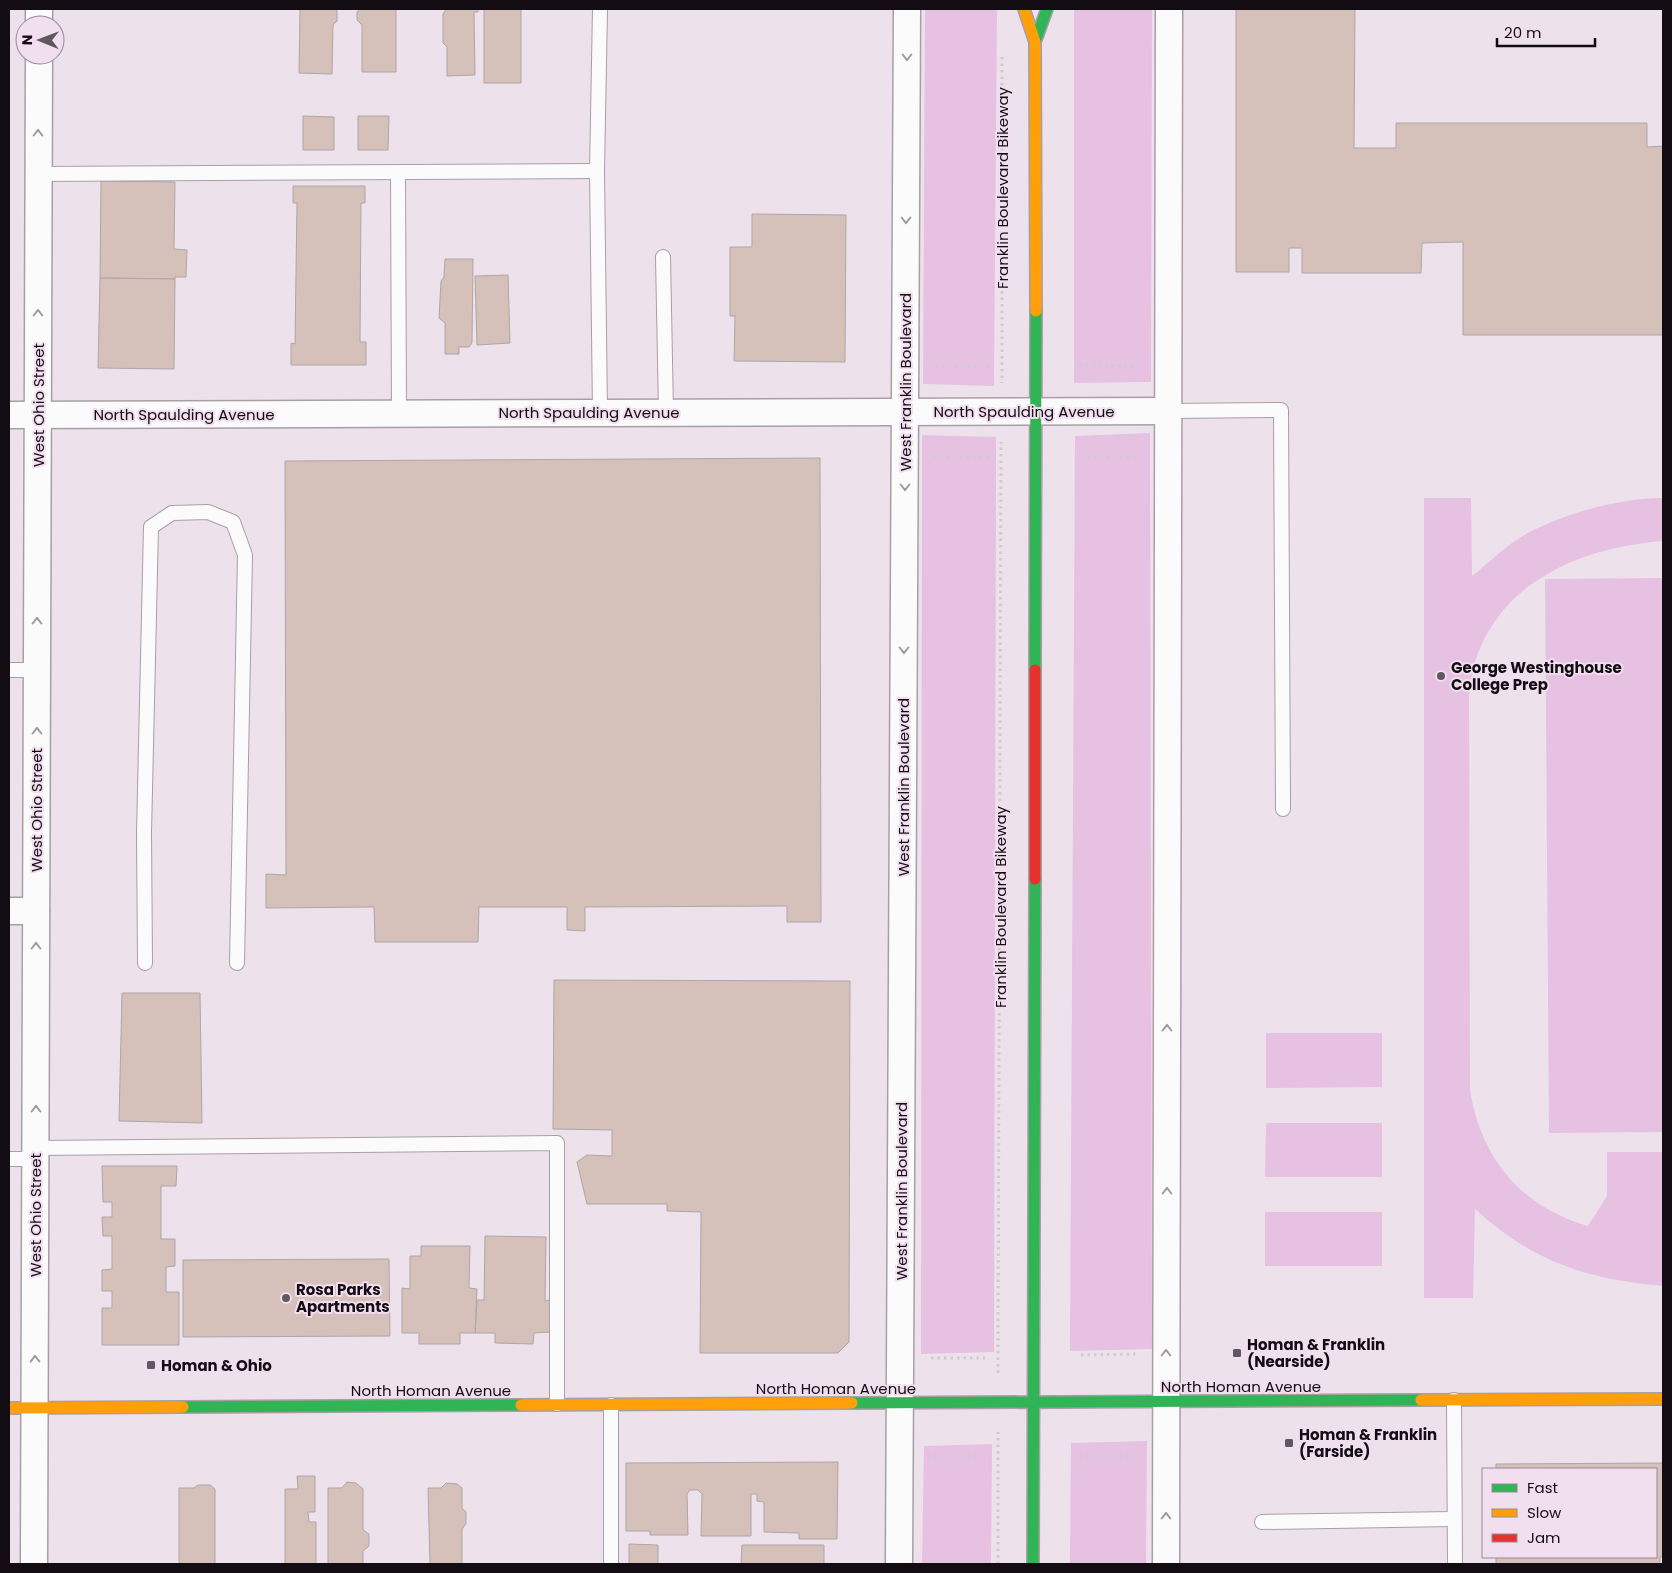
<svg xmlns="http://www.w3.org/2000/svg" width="1672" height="1573" font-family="Poppins,sans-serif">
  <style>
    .green { fill: #e6c1e2 }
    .building { fill: #d5c0ba; stroke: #aea6a7 }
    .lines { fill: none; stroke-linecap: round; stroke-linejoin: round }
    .lane-casing { stroke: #a89fa6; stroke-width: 16 }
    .street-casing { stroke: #a89fa6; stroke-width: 29 }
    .fast-casing { stroke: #a89fa6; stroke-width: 14 }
    .slow-casing { stroke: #a89fa6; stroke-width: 14 }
    .jam-casing { stroke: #a89fa6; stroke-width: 14 }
    .path { stroke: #ceccce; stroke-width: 3; stroke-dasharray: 2.5 4; stroke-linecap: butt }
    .lane { stroke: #fcfbfc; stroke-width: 14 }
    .street { stroke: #fcfbfc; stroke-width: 26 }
    .fast { stroke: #30b455; stroke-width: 11 }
    .slow { stroke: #ff9f0a; stroke-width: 11 }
    .jam { stroke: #e5322d; stroke-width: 11 }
    .oneway { stroke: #9f9c9f }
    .poi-dot { fill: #5f585f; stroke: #f1deee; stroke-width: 2 }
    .labels { text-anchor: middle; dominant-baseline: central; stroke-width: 4; stroke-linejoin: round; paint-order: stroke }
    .street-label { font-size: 15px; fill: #130d13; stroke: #f1deee }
    .poi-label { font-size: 15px; font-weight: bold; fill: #130d13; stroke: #f1deee; text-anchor: start }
  </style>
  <rect width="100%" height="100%" fill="#ede2eb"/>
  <g class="green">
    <path d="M925 9H997L994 386 923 384Z"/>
    <path d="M1074 9H1152L1151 382 1074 383Z"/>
    <path d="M1150 433 1152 1349 1070 1351 1075 436Z"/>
    <path d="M922 435 996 437 994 1352 921 1354Z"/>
    <path d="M1424 498H1471L1472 576C1490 562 1506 545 1526 534 1565 513 1620 498 1663 498V541C1572 548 1482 590 1469 690L1470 1091C1482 1159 1520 1206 1588 1226L1607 1196V1152H1663V1286C1586 1279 1533 1262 1475 1209L1473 1298H1424Z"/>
    <path d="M1663 578V1132L1549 1133 1545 579Z"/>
    <path d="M1266 1033H1382V1087L1266 1088Z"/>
    <path d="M1266 1123H1382V1177H1265Z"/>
    <rect x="1265" y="1212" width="117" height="54"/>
    <path d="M1147 1441 1146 1564H1070L1071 1443Z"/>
    <path d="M992 1444 991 1564H922L924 1446Z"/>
  </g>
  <g class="building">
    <path d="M300 9H335L337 11V21L333 25 332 74 299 73Z"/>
    <path d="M360 9H396V72H362V25L357 20V12Z"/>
    <path d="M446 9H478V12H474L475 75 447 76V47L443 43V14Z"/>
    <rect x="484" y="9" width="37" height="74"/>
    <path d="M1236 9H1355L1354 148H1396V123H1647V147L1663 146V335H1463V242L1422 243 1421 273H1302V248H1289V272H1236Z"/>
    <path d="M303 116 334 117V150H303Z"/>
    <path d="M358 116H389L388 150H358Z"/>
    <path d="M101 181 175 182 174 249 187 250 186 277H175V279L100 278Z"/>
    <path d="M293 186H365V203H361L360 342H366V365H291V343L295 344 297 203H293Z"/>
    <path d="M752 214 846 215 845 362 734 361 735 316H730V247H752Z"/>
    <path d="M445 259H473L472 343 469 347H459V354H445V323L439 318 441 281 444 277Z"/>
    <path d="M508 275 510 343 477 345 475 276Z"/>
    <path d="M100 278 175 279 174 369 98 368Z"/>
    <path d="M820 458 821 922H787V906L585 907V931L567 930V907H479L478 942H375L374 907 266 908V874L286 875 285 461Z"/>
    <path d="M554 980 850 981 849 1342 838 1353H700L701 1212 667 1211V1204H587L577 1162 587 1155 612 1156V1130L553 1129Z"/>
    <path d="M122 993H200L202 1123 119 1121Z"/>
    <path d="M102 1166H177L176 1186H161V1239H175V1266L166 1267V1292H179V1345H102V1308H112V1291H102V1270L112 1269V1236H103L102 1217H112V1202H103Z"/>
    <path d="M485 1236 546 1237 545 1301 550 1300V1332L534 1333 533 1344 495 1343V1333H475L477 1300H484Z"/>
    <path d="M421 1246H470L469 1288 477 1289 475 1333H460V1344H419V1333H402V1288L410 1289V1256H421Z"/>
    <path d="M389 1259 390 1336 183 1337V1260Z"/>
    <path d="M838 1462 837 1539H799V1533L764 1532V1502L757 1501V1494H751V1536H701L702 1494 698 1490H690L687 1494 688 1535H650V1531H626V1463Z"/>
    <path d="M1663 1463V1557H1660V1564H1496V1557H1656V1469H1496V1464Z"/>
    <path d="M297 1476H315V1512H308L309 1522H316V1564H285V1489H298Z"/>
    <path d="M347 1482 356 1483 363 1489V1530L369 1534V1546L363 1551V1564H328V1488H342Z"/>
    <path d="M446 1483 457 1484 462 1488V1508L466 1512V1524L462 1529V1564H430L428 1488H441Z"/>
    <path d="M198 1485H210L215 1489V1564H179V1488H194Z"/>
    <path d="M629 1544 658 1545V1564H629Z"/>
    <path d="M742 1545H824V1564H741Z"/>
  </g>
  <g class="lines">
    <g class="lane-casing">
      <g id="lane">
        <path d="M600 9 597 171 600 412"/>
        <path d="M398 172 399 413"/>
        <path d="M38 174 597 171"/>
        <path d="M663 257 666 412"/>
        <path d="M1168 411 1281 410 1283 809"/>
        <path d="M9 670H37"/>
        <path d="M145 963 144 833 151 527 172 513 208 512 233 522 245 555 237 963"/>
        <path d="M36 1148 557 1143V1404"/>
        <path d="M9 1159H36"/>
        <path d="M1454 1400 1455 1564"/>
        <path d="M611 1405V1564"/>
        <path d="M1262 1522 1454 1519"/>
      </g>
    </g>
    <g class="street-casing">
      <g id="street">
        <path d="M39 25V9"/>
        <path d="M9 415 1168 411"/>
        <path d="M9 911H36"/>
        <path d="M34 1564 39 55"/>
        <path d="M899 1564 907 9"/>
        <path d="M1166 1564 1169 9"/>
      </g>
    </g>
    <g class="fast-casing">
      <g id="fast">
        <path d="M1035 42 1047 9"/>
        <path d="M1035 670 1036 311"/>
        <path d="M852 1403 1421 1400"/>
        <path d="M183 1407 521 1405"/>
        <path d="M1033 1564 1035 879"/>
      </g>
    </g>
    <g class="slow-casing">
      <g id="slow">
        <path d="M1024 9 1035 42 1036 311"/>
        <path d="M1421 1400 1663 1399"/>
        <path d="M521 1405 852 1403"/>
        <path d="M9 1408 183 1407"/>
      </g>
    </g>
    <g class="jam-casing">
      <path id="jam" d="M1035 879V670"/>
    </g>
    <g class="path">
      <path d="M1002 57V383"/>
      <path d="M1079 365 1138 366"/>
      <path d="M935 367H990"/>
      <path d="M934 457H989"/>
      <path d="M1081 457H1138"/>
      <path d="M1081 1355 1138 1354"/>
      <path d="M931 1358H985"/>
      <path d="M998 1373 1001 442"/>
      <path d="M928 1456H985"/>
      <path d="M1080 1456H1136"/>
      <path d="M998 1564V1432"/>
    </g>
    <use href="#lane" class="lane"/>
    <use href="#street" class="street"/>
    <use href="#fast" class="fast"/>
    <use href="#slow" class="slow"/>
    <use href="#jam" class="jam"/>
  </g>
  <defs><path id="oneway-chevron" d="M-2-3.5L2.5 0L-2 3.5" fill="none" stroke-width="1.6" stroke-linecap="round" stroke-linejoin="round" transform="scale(1.25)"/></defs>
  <g class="oneway">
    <use href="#oneway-chevron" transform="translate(907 57) rotate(90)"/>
    <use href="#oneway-chevron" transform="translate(38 133) rotate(-90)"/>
    <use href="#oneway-chevron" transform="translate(906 220) rotate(90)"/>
    <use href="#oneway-chevron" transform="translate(38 313) rotate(-90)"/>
    <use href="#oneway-chevron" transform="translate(905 487) rotate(90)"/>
    <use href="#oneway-chevron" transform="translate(37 621) rotate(-90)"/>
    <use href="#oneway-chevron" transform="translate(904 650) rotate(90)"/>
    <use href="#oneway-chevron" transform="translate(37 731) rotate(-90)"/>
    <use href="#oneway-chevron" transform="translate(36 946) rotate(-90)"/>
    <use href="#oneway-chevron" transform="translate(1167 1028) rotate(-90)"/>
    <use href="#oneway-chevron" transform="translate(36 1109) rotate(-90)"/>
    <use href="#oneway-chevron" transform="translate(1167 1191) rotate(-90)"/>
    <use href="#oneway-chevron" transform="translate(1166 1353) rotate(-90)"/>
    <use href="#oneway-chevron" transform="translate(35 1359) rotate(-91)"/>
    <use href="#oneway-chevron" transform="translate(1166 1516) rotate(-90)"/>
  </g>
  <g class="poi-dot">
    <circle cx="1441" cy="676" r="5"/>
    <circle cx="286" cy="1298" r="5"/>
    <rect x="1232" y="1348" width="10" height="10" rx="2.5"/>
    <rect x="146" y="1360" width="10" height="10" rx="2.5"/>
    <rect x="1284" y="1438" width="10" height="10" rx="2.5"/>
  </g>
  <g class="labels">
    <g class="street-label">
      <text transform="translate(1002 188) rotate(-90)">Franklin Boulevard Bikeway</text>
      <text transform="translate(905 382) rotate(-90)">West Franklin Boulevard</text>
      <text transform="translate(38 405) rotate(-90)">West Ohio Street</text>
      <text x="1024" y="411">North Spaulding Avenue</text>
      <text x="589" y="412">North Spaulding Avenue</text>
      <text x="184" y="414">North Spaulding Avenue</text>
      <text transform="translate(903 787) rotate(-90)">West Franklin Boulevard</text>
      <text transform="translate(36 810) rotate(-90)">West Ohio Street</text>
      <text transform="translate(1000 907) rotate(-90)">Franklin Boulevard Bikeway</text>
      <text transform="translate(901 1191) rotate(-90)">West Franklin Boulevard</text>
      <text transform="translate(35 1215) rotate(-90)">West Ohio Street</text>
      <text x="1241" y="1386">North Homan Avenue</text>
      <text x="836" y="1388">North Homan Avenue</text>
      <text x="431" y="1390">North Homan Avenue</text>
    </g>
    <g class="poi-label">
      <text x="1451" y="667">George Westinghouse<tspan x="1451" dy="17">College Prep</tspan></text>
      <text x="296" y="1289">Rosa Parks<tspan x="296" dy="17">Apartments</tspan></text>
      <text x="1247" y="1344">Homan &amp; Franklin<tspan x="1247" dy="17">(Nearside)</tspan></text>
      <text x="161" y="1365">Homan &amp; Ohio</text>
      <text x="1299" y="1434">Homan &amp; Franklin<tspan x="1299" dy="17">(Farside)</tspan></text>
    </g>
  </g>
  <rect width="1672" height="1573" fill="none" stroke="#130d13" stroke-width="20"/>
  <rect x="1482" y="1468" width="175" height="90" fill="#f1deee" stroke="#988a96"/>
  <rect x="1492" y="1484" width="25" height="8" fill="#30b455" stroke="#988a96"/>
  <text x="1527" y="1493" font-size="15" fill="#130d13">Fast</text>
  <rect x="1492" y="1509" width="25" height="8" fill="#ff9f0a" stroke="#988a96"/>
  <text x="1527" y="1518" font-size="15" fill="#130d13">Slow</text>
  <rect x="1492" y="1534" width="25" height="8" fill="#e5322d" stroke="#988a96"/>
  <text x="1527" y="1543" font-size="15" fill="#130d13">Jam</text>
  <g transform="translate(40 40) rotate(271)"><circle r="24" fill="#f1deee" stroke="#988a96"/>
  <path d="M0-4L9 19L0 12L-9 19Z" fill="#5f585f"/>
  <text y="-8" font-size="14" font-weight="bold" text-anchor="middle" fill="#130d13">N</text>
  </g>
  <path d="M1497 38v8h98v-8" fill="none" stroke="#130d13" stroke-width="2.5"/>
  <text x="1504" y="38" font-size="15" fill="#130d13" stroke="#f1deee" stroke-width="4" paint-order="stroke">20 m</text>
</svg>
